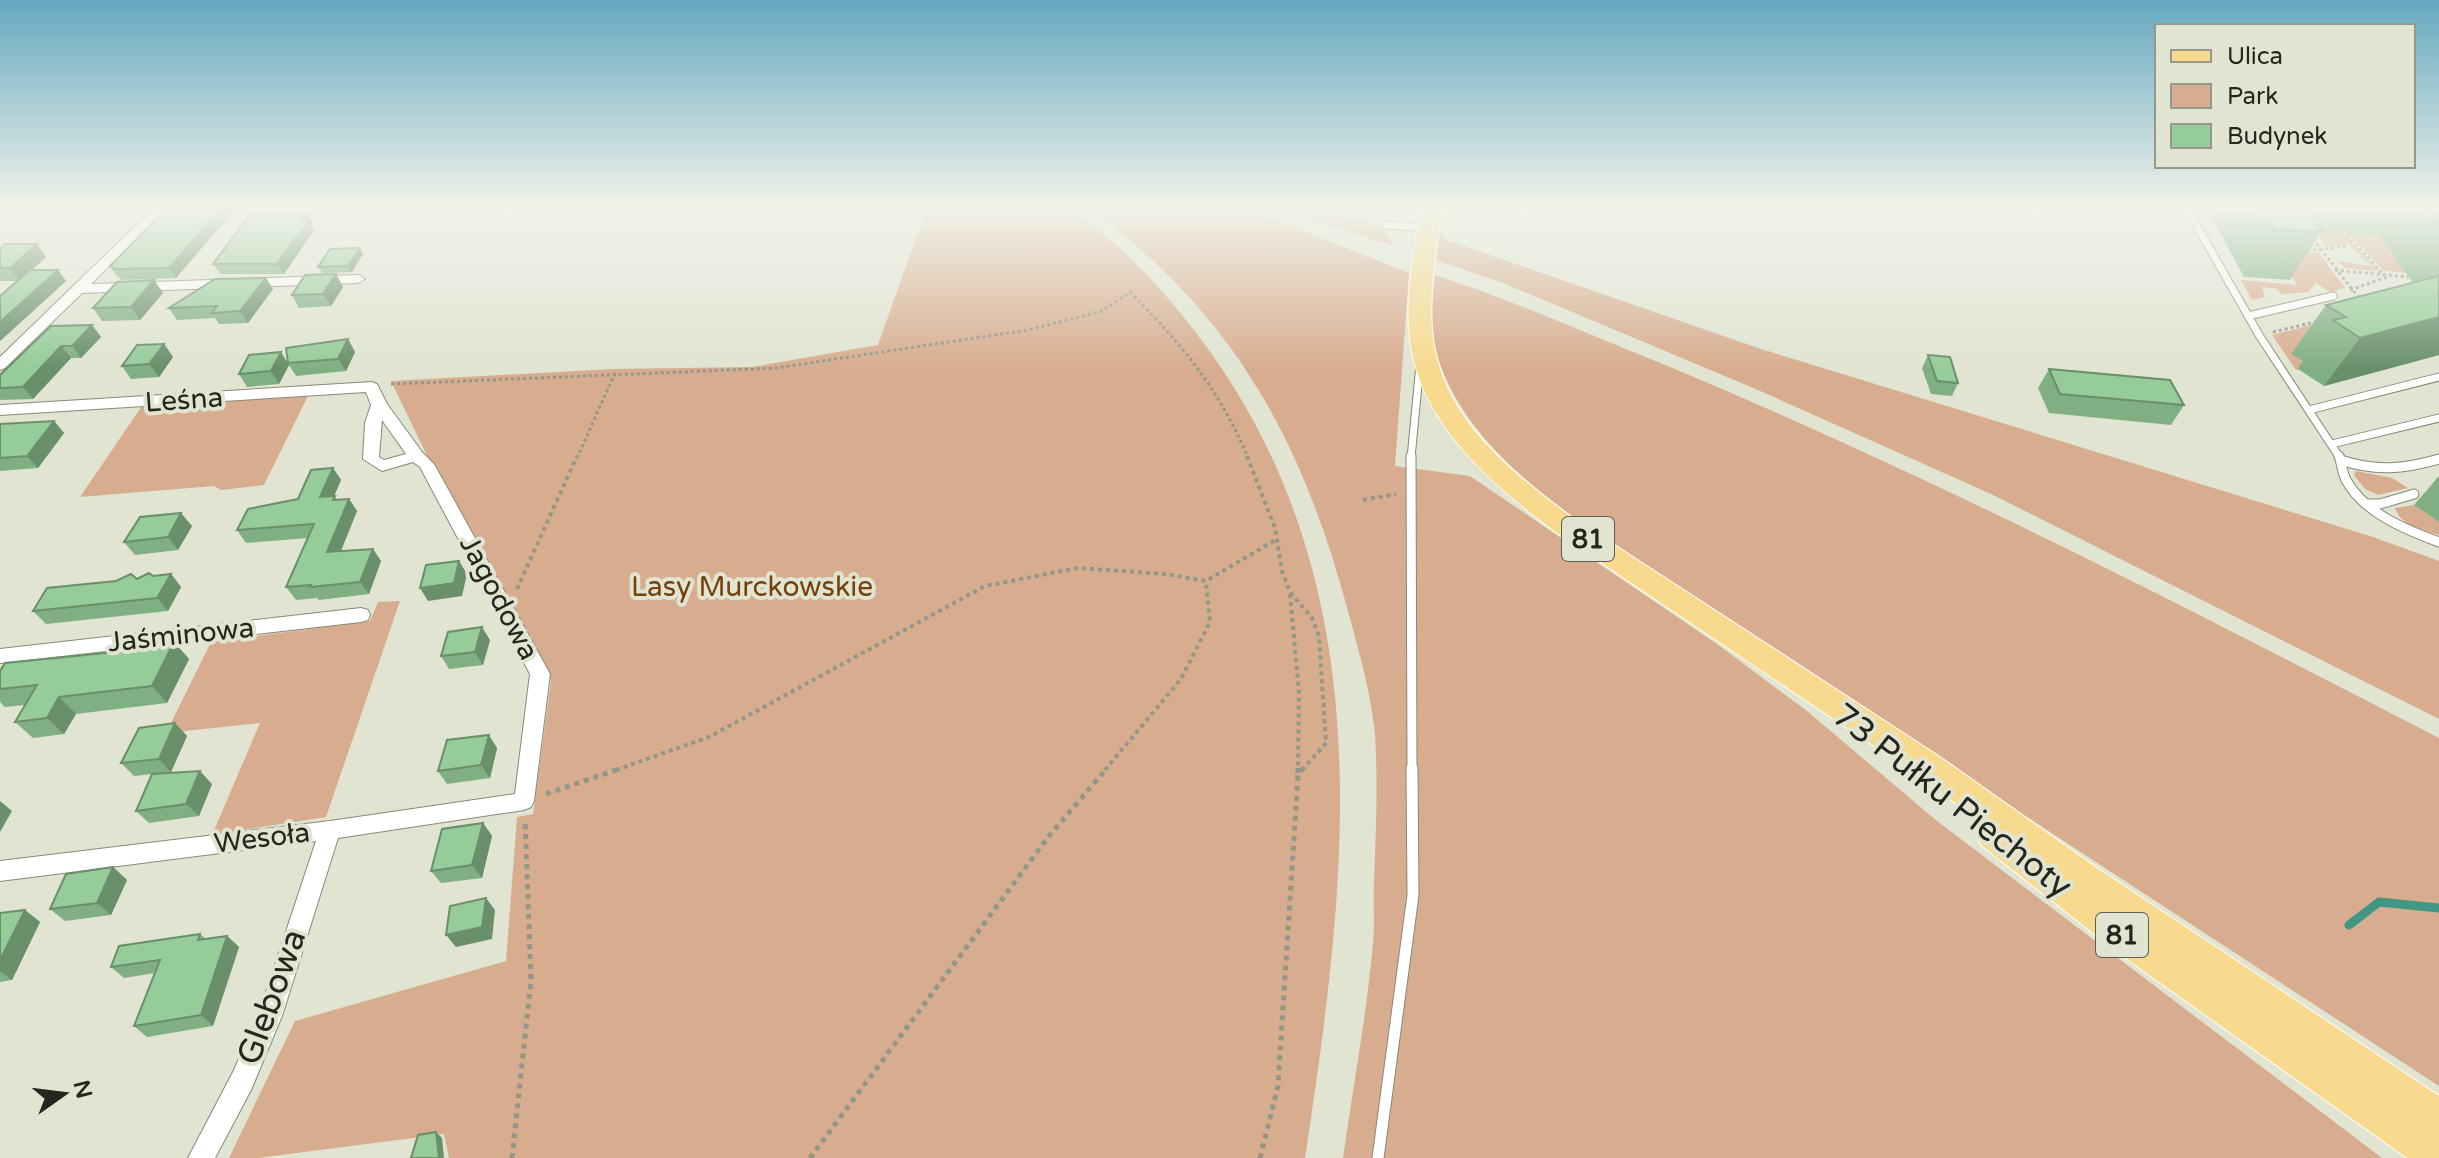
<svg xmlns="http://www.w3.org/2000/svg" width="2439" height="1158" font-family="'Varela Round',sans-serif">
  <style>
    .green { fill: #d8ad8f }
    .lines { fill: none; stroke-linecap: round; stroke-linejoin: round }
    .stream { stroke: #409783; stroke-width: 9 }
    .service-far2-casing { stroke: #868978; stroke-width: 9 }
    .service-far1-casing { stroke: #868978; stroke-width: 11 }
    .service-casing { stroke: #868978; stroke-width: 13 }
    .minor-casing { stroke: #868978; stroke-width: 2 }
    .primary-casing { stroke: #fff; stroke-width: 2 }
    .path-far2 { stroke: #949688; stroke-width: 3; stroke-dasharray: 3 3; stroke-linecap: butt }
    .path-far1 { stroke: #949688; stroke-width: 4; stroke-dasharray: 4 4; stroke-linecap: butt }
    .path { stroke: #949688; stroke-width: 5; stroke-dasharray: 5 5; stroke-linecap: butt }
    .service-far2 { stroke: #fff; stroke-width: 7 }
    .service-far1 { stroke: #fff; stroke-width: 9 }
    .service { stroke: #fff; stroke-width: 11 }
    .minor { fill: #fff; fill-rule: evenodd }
    .primary { fill: #f7da8e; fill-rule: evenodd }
    .wall { fill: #81af84 }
    .shaded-wall { fill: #698f6b }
    .building { fill: #96cc99; stroke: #698f6b; stroke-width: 2 }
    .labels { text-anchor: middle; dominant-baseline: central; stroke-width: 8; stroke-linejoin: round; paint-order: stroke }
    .shield { fill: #e0e4d1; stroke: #5d5f54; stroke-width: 2 }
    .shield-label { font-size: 26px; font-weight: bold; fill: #25261f }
    .street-label { font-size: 28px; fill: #25261f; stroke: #e0e4d1 }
    .park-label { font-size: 28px; fill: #76400d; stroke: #e0e4d1 }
    .near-street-label { font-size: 34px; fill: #25261f; stroke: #e0e4d1 }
  </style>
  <rect width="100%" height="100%" fill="#e0e4d1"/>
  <g class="green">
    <path d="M927 207C949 207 1054 203 1066 209 1113 233 1169 296 1200 338 1385 584 1348 874 1305 1158H449L444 1134 258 1158H229L295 1021 506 961 517 817 533 814 551 681 446 495 391 381 612 369 752 367 878 345Z"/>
    <path d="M1088 207H1234L1294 227 1409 273 1395 466 1470 476 1717 644 1807 711 1937 821 2382 1158H1343C1353 1086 1367 1014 1373 942 1375 922 1373 901 1374 881 1376 832 1378 784 1375 735 1371 692 1359 652 1348 611 1302 440 1234 314 1088 207Z"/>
    <path d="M1268 207H1308L1383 226 1393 246Z"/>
    <path d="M2316 231 2343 233 2378 271 2345 268 2338 261 2371 266 2349 244 2326 247Z"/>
    <path d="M1440 233 1447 240 1761 349 2373 537 2439 561V719L1991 494 1758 390 1503 283 1436 260Z"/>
    <path d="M2349 234 2387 238V248L2406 273 2384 271Z"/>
    <path d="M2318 252 2345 288 2330 292 2316 283 2308 292 2281 294 2277 289 2262 287 2265 297 2252 300 2241 280 2297 285 2282 259Z"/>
    <path d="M1435 275C1500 296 1563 323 1626 349 1905 462 2172 600 2439 738V1086L1653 573C1571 515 1463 452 1435 348 1429 324 1432 299 1435 275Z"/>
    <path d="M2357 313 2292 353 2310 366 2296 370 2272 335Z"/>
    <path d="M311 390 264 485 221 490 214 486 80 497 144 403Z"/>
    <path d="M2356 471 2392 478 2408 488 2378 495 2365 489 2354 475Z"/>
    <path d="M2414 505 2439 522V535C2420 529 2403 528 2395 508Z"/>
    <path d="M400 601 326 817 212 835 260 723 166 733 211 642 370 621 378 602Z"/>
  </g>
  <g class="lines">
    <path class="stream" d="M2349 925 2379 902 2439 908"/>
    <g class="service-far2-casing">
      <g id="service-far2">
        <path d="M2186 207 2259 335 2340 458"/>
        <path d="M1386 225 1429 228"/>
        <path d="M2248 316 2333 296"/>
        <path d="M2309 410 2439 377"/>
        <path d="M2332 444 2439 418"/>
        <path d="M1411 458 1420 364"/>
      </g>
    </g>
    <g class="service-far1-casing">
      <g id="service-far1">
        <path d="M1411 456 1412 770"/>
        <path d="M2339 456C2342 464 2342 472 2346 480 2364 513 2406 530 2439 542"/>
        <path d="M2341 460C2376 472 2404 469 2439 459"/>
        <path d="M2367 504H2380L2414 494"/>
      </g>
    </g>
    <g class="service-casing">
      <path id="service" d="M1378 1158 1413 895 1412 768"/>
    </g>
    <g class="minor-casing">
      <g id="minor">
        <path d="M155 207H169L91 284 358 275 365 279 358 283 82 293 5 368 0 370V357Z"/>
        <path d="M372 382 377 384 387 404 422 452 434 464 550 674 534 801 531 807 524 810 338 838 282 1016 251 1090 215 1158H188L233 1072 258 1016 316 841 0 881V861L330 821 515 794 530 674 420 467 413 462 382 471 363 459 365 423 371 405 366 392 0 415V405ZM382 420 406 454 384 460 379 457Z"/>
        <path d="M361 608 368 610 370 615 368 620 361 622 0 663V649Z"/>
      </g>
    </g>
    <g class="primary-casing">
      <path id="primary" d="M1421 207H1441C1437 247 1429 289 1432 329 1438 414 1509 471 1573 518L1940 757 2094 866 2439 1096V1158H2407L2121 955 1981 845 1976 835 1984 824 1917 775 1554 531C1488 481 1414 418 1409 329 1406 288 1415 247 1421 207Z"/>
    </g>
    <g class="path-far2">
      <path d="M2347 235 2382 273"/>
      <path d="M2313 239 2359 298"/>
      <path d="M2307 251 2347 246"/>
      <path d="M2335 270 2409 277"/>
      <path d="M2350 290 2393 275"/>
      <path d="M2273 332 2319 321"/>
      <path d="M391 384 776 368 1028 330 1102 311 1130 292C1180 342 1221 391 1248 458"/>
      <path d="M577 458 615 373"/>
    </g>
    <g class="path-far1">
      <path d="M1247 456 1275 528 1282 571 1290 592 1312 618 1319 636 1326 743 1302 770"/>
      <path d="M1363 500 1396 494"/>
      <path d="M517 589 577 456"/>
      <path d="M1290 594 1299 692 1298 770"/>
      <path d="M616 770 709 737 985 586 1078 568 1165 574 1206 581 1277 539"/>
      <path d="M1105 770 1181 679 1210 622 1206 581"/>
    </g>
    <g class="path">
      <path d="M1298 773V768"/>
      <path d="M546 794 622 768"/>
      <path d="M512 1158 531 980 525 819"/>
      <path d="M810 1158 1049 836 1107 768"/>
      <path d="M1260 1158 1278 1086 1298 776 1303 768"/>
    </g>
    <use href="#service-far2" class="service-far2"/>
    <use href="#service-far1" class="service-far1"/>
    <use href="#service" class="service"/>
    <use href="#minor" class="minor"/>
    <use href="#primary" class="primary"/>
  </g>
  <g class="wall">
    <path d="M168 207 176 278 122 280 117 276 110 266Z"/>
    <path d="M2206 207H2439V355L2324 386 2298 369 2303 361 2291 354 2326 305 2413 283 2380 237 2322 231 2290 280 2244 277Z"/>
    <path d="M307 213 313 223 311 225 314 230 284 274H220L213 264Z"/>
    <path d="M37 244 46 257 32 270 66 281 0 341V296L18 281H0V249Z"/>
    <path d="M363 254 352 272 322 273 318 267Z"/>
    <path d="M336 274 343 287 331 306 299 308 292 295Z"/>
    <path d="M154 280 163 293 140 320 102 321 93 308Z"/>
    <path d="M273 289 248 323 219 324 215 318 177 320 169 308Z"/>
    <path d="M92 325 101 337 81 358H71L33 399 0 400V375Z"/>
    <path d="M348 339 355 352 346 371 296 376 289 365 279 384 247 387 239 374 287 362Z"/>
    <path d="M164 344 173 357 159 377 131 379 122 366Z"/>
    <path d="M1928 355 1958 383 1952 396 1931 394 1922 368Z"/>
    <path d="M2049 369 2184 405 2171 425 2049 413 2038 388Z"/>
    <path d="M54 421 64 433 38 468 0 471V424Z"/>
    <path d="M333 468 341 480 334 496 337 500 349 499 357 511 341 551 381 561 369 594 319 600 317 598 296 600 286 587 308 538 246 543 237 530 298 499Z"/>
    <path d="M2439 476V522L2414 505Z"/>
    <path d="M192 526 178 550 135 555 124 542Z"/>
    <path d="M171 574 181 587 168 611 46 624 33 611 137 579Z"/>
    <path d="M490 640 483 665 449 669 441 656Z"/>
    <path d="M174 642 189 659 167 703 76 714 64 734 33 738 15 722 25 705 5 707 0 702V671Z"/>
    <path d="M175 723 187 736 171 772 134 776 121 763Z"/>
    <path d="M497 748 490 778 447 784 438 771Z"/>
    <path d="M212 784 199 816 149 823 136 811Z"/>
    <path d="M483 823 492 836 482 878 441 883 431 871Z"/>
    <path d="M113 867 127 880 111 915 65 921 50 909Z"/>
    <path d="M25 910 40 922 12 980 0 982V913Z"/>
    <path d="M200 934 206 939 227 936 239 947 213 1026 147 1037 134 1026 155 973 124 978 111 967Z"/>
  </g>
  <g class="shaded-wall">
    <path d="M222 207H237L176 278 169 268Z"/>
    <path d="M307 213 313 223 311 225 314 230 284 274 277 264 301 220Z"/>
    <path d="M37 244 46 257 20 281 10 268Z"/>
    <path d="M360 248 363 254 352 272 348 266Z"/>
    <path d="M58 270 66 281 0 341V322Z"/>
    <path d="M336 274 343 287 331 306 323 294Z"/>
    <path d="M266 278 273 289 248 323 240 311Z"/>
    <path d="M154 280 163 293 140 320 131 307Z"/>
    <path d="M2439 317V355L2324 386 2360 338Z"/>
    <path d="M92 325 101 337 81 358 72 346Z"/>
    <path d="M348 339 355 352 346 371 338 359Z"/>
    <path d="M164 344 173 357 159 377 149 364Z"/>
    <path d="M61 346 71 358 33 399 23 387Z"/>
    <path d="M281 352 289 365 279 384 271 371Z"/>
    <path d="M54 421 64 433 38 468 27 456Z"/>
    <path d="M333 468 341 480 328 510 320 497Z"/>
    <path d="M349 499 357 511 335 565 327 552Z"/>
    <path d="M181 513 192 526 178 550 168 537Z"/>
    <path d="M373 549 381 561 369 594 360 582Z"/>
    <path d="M459 561 467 574 462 596 428 601 420 588Z"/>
    <path d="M171 574 181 587 168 611 157 598Z"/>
    <path d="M482 627 490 640 483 665 475 652Z"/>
    <path d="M174 642 189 659 167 703 152 686Z"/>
    <path d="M59 697 76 714 64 734 47 718Z"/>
    <path d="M175 723 187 736 171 772 159 759Z"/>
    <path d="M489 735 497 748 490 778 481 765Z"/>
    <path d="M200 771 212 784 199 816 186 804Z"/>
    <path d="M0 801 12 811 0 832Z"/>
    <path d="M483 823 492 836 482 878 472 865Z"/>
    <path d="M113 867 127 880 111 915 97 903Z"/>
    <path d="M486 898 495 910 492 939 456 947 446 935Z"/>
    <path d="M25 910 40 922 12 980 0 971V960Z"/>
    <path d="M227 936 239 947 213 1026 201 1015Z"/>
    <path d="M436 1132 442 1138 444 1158H439Z"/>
  </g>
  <g class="building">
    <path d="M168 207H222L169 268 114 269 110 266Z"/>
    <path d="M2261 207H2305L2323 232 2275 230Z"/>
    <path d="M2427 207H2439V223Z"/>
    <path d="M307 213 301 220H309L277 264H213L250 215Z"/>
    <path d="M5 244H37L10 268H0V249Z"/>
    <path d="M360 248 348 266 318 267 330 249Z"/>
    <path d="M30 270H58L0 322V296Z"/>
    <path d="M336 274 323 294 292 295 305 275Z"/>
    <path d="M2439 276V317L2360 338 2333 320 2346 317 2326 305Z"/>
    <path d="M266 278 240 311 212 313 217 306 169 308 215 279Z"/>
    <path d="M154 280 131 307 93 308 117 282Z"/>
    <path d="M92 325 72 346H61L23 387 0 388V375L51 326Z"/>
    <path d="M348 339 338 359 288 363 286 348Z"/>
    <path d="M164 344 149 364 122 366 137 345Z"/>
    <path d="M281 352 271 371 239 374 249 355Z"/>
    <path d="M1928 355 1950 357 1958 383 1937 381Z"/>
    <path d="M2049 369 2170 380 2184 405 2060 394Z"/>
    <path d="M54 421 27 456 0 458V424Z"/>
    <path d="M333 468 320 497 335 496 333 500 349 499 327 552 373 549 360 582 310 587 311 585 286 587 314 524 237 530 248 509 298 499 311 470Z"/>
    <path d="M181 513 168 537 124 542 140 517Z"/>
    <path d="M459 561 454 583 420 588 426 565Z"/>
    <path d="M149 573 153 576 171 574 157 598 33 611 47 588 116 581 131 574 137 579Z"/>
    <path d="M482 627 475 652 441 656 448 632Z"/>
    <path d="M174 642 152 686 59 697 47 718 15 722 37 685 0 689V671L5 663 115 652 116 649Z"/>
    <path d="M175 723 159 759 121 763 139 728Z"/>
    <path d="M489 735 481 765 438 771 447 740Z"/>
    <path d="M200 771 186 804 136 811 152 774Z"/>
    <path d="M483 823 472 865 431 871 442 829Z"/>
    <path d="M113 867 97 903 50 909 66 874Z"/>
    <path d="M486 898 482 927 446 935 450 906Z"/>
    <path d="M25 910 0 960V913Z"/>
    <path d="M200 934 198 940 227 936 201 1015 134 1026 160 960 111 967 119 946Z"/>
    <path d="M436 1132 439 1158H411L418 1135Z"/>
  </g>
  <linearGradient id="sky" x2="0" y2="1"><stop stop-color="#65a8c0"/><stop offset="0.56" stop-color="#f1f3ea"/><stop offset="1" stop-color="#f1f3ea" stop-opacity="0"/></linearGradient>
  <rect width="2439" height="369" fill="url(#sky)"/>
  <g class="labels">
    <g class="shield">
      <rect x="1562" y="517" width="52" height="44" rx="6"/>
      <rect x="2096" y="913" width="52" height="44" rx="6"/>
    </g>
    <g class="shield-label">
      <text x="1588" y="539">81</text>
      <text x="2122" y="935">81</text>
    </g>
    <g class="street-label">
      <text transform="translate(184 400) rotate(-4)">Leśna</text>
      <text transform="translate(499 598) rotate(62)">Jagodowa</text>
      <text transform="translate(181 635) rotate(-6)">Jaśminowa</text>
      <text transform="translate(262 838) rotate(-7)">Wesoła</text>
    </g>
    <g class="park-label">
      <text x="752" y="587">Lasy Murckowskie</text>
    </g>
    <g class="near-street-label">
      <text transform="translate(1952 801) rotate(38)">73 Pułku Piechoty</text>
      <text transform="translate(272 997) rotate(-70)">Glebowa</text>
    </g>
  </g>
  <rect x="2155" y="24" width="260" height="144" fill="#e0e4d1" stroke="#95988a" stroke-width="2"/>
  <rect x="2171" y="50" width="40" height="12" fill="#f7da8e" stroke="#95988a" stroke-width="2"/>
  <text x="2227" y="64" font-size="24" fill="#25261f">Ulica</text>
  <rect x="2171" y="84" width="40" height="24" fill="#d8ad8f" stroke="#95988a" stroke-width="2"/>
  <text x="2227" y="104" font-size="24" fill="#25261f">Park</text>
  <rect x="2171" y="124" width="40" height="24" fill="#96cc99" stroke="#95988a" stroke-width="2"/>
  <text x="2227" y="144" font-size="24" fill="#25261f">Budynek</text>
  <g transform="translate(64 1094) rotate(76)" stroke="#e0e4d1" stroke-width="6" paint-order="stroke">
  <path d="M0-6L14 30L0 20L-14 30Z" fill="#25261f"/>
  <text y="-12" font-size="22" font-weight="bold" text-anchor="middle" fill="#25261f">N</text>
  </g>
</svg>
